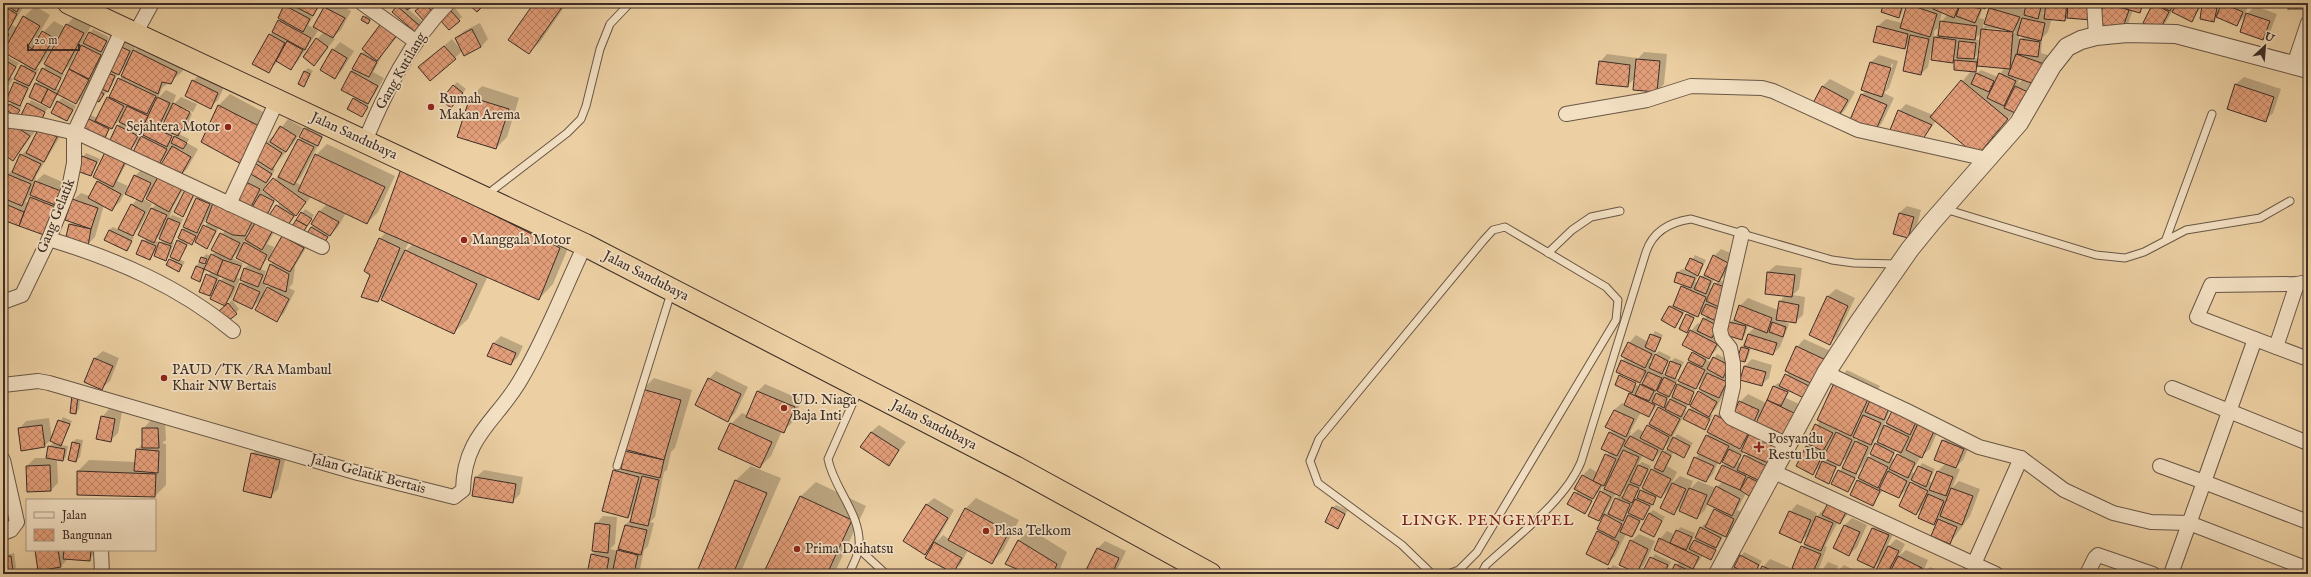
<svg xmlns="http://www.w3.org/2000/svg" width="2311" height="577" font-family="'IM FELL English',serif">
  <style>
    .shadow { fill: #0003; fill-rule: evenodd }
    .building { fill: url(#building-cross-hatch); stroke: #3c2d27 }
    .lines { fill: none; stroke-linecap: round; stroke-linejoin: round }
    .service-casing { stroke: #685646; stroke-width: 9 }
    .minor-casing { stroke: #685646; stroke-width: 16 }
    .tertiary-casing { stroke: #685646; stroke-width: 20 }
    .trunk-casing { stroke: #3c2d27; stroke-width: 24 }
    .service { stroke: #f3e0c3; stroke-width: 7 }
    .minor { stroke: #f3e0c3; stroke-width: 14 }
    .tertiary { stroke: #f3e0c3; stroke-width: 18 }
    .trunk { stroke: #ecd0a3; stroke-width: 22 }
    .poi-dot { fill: #8f2418; stroke: #f3e0c3; stroke-width: 1.5 }
    .labels { text-anchor: middle; dominant-baseline: central; stroke-width: 3.5; stroke-linejoin: round; paint-order: stroke }
    .street-label { font-size: 14px; fill: #3c2d27; stroke: #f3e0c3 }
    .poi-label { font-size: 14px; fill: #3c2d27; stroke: #f3e0c3; text-anchor: start }
    .neighbourhood-label { font-size: 15px; letter-spacing: 1px; fill: #7a1f14; stroke: #f3e0c3 }
  </style>
  <defs>
    <pattern id="building-cross-hatch" width="8" height="8" patternUnits="userSpaceOnUse"><rect width="8" height="8" fill="#e49f7a"/><path d="M0 0l8 8M0 8l8-8" fill="none" stroke="#ba8264"/></pattern>
  </defs>
  <rect width="100%" height="100%" fill="#ecd0a3"/>
  <filter id="stains"><feTurbulence type="fractalNoise" baseFrequency=".005" numOctaves="4"/><feColorMatrix values="0 0 0 0 .2 0 0 0 0 .09 0 0 0 0 .02 0 0 0 .5 -.17"/></filter>
  <radialGradient id="worn" r=".72"><stop offset=".6" stop-color="#630" stop-opacity="0"/><stop offset="1" stop-color="#630" stop-opacity=".3"/></radialGradient>
  <g class="shadow">
    <path d="M3 3H23L24 6 12 25 18 28 24 17 35 6 50 15 38 35 40 36 54 21 65 27 74 17 91 26 79 48 93 29 109 37 105 46 108 47 84 96 76 103 58 93 50 106 36 84 61 35 59 34 46 58 36 68 39 69 20 105 22 106 16 115 37 129 13 160 3 153V129L15 114 10 105 12 102 15 83 25 63 3 50ZM78 49 80 50 59 90 55 88 64 74 62 73 69 66Z"/>
    <path d="M288 3H321L308 25 318 31 298 61 291 69 278 61 268 72 270 35 281 19 279 17Z"/>
    <path d="M330 3H338L351 11 341 30 332 38 335 39 314 64 317 39 324 32 314 26Z"/>
    <path d="M401 3 405 7 403 3H416L408 9 423 22 419 27 393 11Z"/>
    <path d="M426 3H431L436 9 432 12 420 8Z"/>
    <path d="M536 3H567L540 42 529 53Z"/>
    <path d="M1885 3H1905L1902 13 1899 17Z"/>
    <path d="M1909 3H1990L1983 8 1979 18 1984 19 1983 28 1987 24 1989 8 1995 3H2004L2026 10 2028 3H2099L2065 20 2052 18 2048 32 2042 38 2041 53 2054 57 2014 112 1977 155 1936 121 1921 141 1899 111 1906 104 1933 115 1972 70 1955 69 1956 58 1952 62 1931 52 1928 67 1921 74 1909 43 1905 48 1878 26 1886 19 1902 23ZM2046 9V14H2042L2044 12ZM1942 12 1948 14 1941 22 1940 32 1934 38V31L1938 28ZM1987 28 2015 31V33L1987 30ZM1981 33 1979 58H1974L1977 55 1979 40 1975 39ZM2019 35 2024 36 2019 41ZM1979 65 2005 67 1998 77 1981 70 1977 73 1975 71ZM2020 78 2023 79 2018 84Z"/>
    <path d="M2105 3H2145L2140 12 2133 10 2128 24H2098Z"/>
    <path d="M2154 3H2219V14L2223 3 2249 4 2244 17 2247 14 2237 24 2217 16 2213 21 2202 6 2192 20 2175 6 2166 22 2159 30Z"/>
    <path d="M2289 3H2308V5L2304 8Z"/>
    <path d="M2255 6 2277 14 2270 32 2263 39 2247 14Z"/>
    <path d="M455 8 462 17 449 29 445 17Z"/>
    <path d="M368 13 373 17 368 23 362 20Z"/>
    <path d="M480 23 488 39 481 47 463 50 455 58 427 60 452 39 461 50 456 38 464 31Z"/>
    <path d="M405 26 383 54 373 72 384 78 362 116 354 99 356 97 351 72 365 50Z"/>
    <path d="M125 38 137 44 134 51 144 40 188 60 182 72 162 88 158 98 166 90 176 95 172 106 181 97 197 104 193 112 175 104V106L192 114 186 128 179 134 189 139 187 143 198 149 187 169 181 175 189 180 173 207 169 218 172 215 183 219 172 242 174 243 169 256 165 259 156 250 150 259 137 253 146 238 139 235 152 208 157 204 150 192 143 199 152 204 140 227 131 236 134 237 127 249 109 230 113 227 119 230 132 205 137 199 135 176 143 168 159 176 166 156 159 163 133 151 117 181 128 186 120 202 112 209 104 205 95 237 87 245 69 225 73 222V200L81 193 90 196 100 179 115 142 118 126 122 122 123 117 111 128 105 136 82 125 89 114 97 118 122 76 125 68 118 73 111 87 99 101 94 98ZM128 104 130 105 125 109ZM166 118 162 127 159 125ZM148 122 151 124 140 137 144 128ZM174 133 177 135 173 141 171 140ZM139 141 134 151 131 149ZM163 232V240L160 243 155 240Z"/>
    <path d="M340 42 354 51 342 70 335 77 333 50Z"/>
    <path d="M1644 52 1667 54 1664 84 1657 91 1635 78 1627 86 1600 62 1607 54 1637 58V60Z"/>
    <path d="M5 55 19 63 10 77 13 79 3 94V57Z"/>
    <path d="M1879 55 1898 61 1889 88 1884 93 1894 98 1882 123 1875 131 1861 95 1866 91 1862 89 1871 62ZM1892 63 1893 64 1886 88H1883Z"/>
    <path d="M308 68 313 71 304 86V72Z"/>
    <path d="M201 73 225 85 218 100 210 107 193 81Z"/>
    <path d="M2244 77 2281 89 2273 113 2265 120 2228 108 2236 84Z"/>
    <path d="M1830 79 1855 92 1845 110 1837 118 1813 105 1823 86Z"/>
    <path d="M457 82 466 89 451 107 442 100Z"/>
    <path d="M482 86 519 98 507 137 496 148 471 97Z"/>
    <path d="M230 94 271 116 254 153 202 141 219 105Z"/>
    <path d="M62 98 76 106 67 120 58 102Z"/>
    <path d="M31 100 48 108 41 118 22 114Z"/>
    <path d="M288 119 303 128 293 144 272 168 275 170 262 193 282 172 308 125 325 133 301 177 296 182 301 186 316 155 327 144 395 176 378 212 367 223 346 213 338 227 322 244 307 235 320 211 327 204 311 197 286 227 280 223 267 244 274 247 269 258H270L283 236 290 229 310 241 295 266 293 283 289 288 295 291 284 313 277 320 261 299 252 308 241 284 244 281 241 279 245 268 249 264 241 249 232 258 243 263 237 278 240 279 232 297 224 304 215 289 210 295 200 291 211 271 206 269 199 280 196 266 206 254 211 256 216 251 213 250 225 230 219 227 207 248 198 237 191 243 189 242 180 259 185 262 179 271 170 260 197 198 204 191 259 215 258 199 250 206 245 181 253 173 256 159 266 143 274 135 275 136ZM276 199 280 202 269 217 266 215ZM208 217V222L201 233 197 231ZM253 227 248 236 245 235ZM245 239 247 241 242 245ZM211 257 207 266 203 264ZM268 258 273 261 263 283 262 282 266 271 259 269ZM220 275 224 277 218 285 216 284ZM267 283 271 285 264 291Z"/>
    <path d="M40 128 64 130 36 176 35 182 44 174 67 184 44 234 3 219V206L8 199 3 197V185L7 175 15 168 21 155 30 148ZM31 194 33 195 29 203 25 202Z"/>
    <path d="M86 153 100 159 91 175 83 157Z"/>
    <path d="M402 170 574 234 553 284 539 299 488 276 468 319 453 333 386 293 377 301 371 275 380 239 386 232ZM409 242 413 244 404 252Z"/>
    <path d="M198 189 186 212 183 216 175 212Z"/>
    <path d="M1907 206 1921 210 1916 229 1908 237 1899 213Z"/>
    <path d="M305 209 314 215 302 233V213Z"/>
    <path d="M1721 249 1735 255 1726 274 1720 280 1729 285 1723 336 1716 350 1706 360 1711 362 1717 354 1732 362 1726 390 1716 408 1710 414 1713 415 1704 429 1686 412 1670 441 1653 460 1643 455 1637 466 1642 462 1651 466 1634 500 1644 488 1662 452 1668 449 1677 434 1693 443 1684 456 1674 451 1667 466 1677 472 1671 484 1680 476 1693 481 1690 489 1698 481 1716 488 1723 481 1717 478 1725 462 1726 456 1718 462 1713 474 1706 481 1695 458 1700 453 1716 416 1723 408 1735 414 1740 402 1748 394 1766 403 1774 386 1778 383 1781 385 1789 372 1797 347 1804 339 1835 353 1811 390H1790L1786 398 1803 406 1753 491 1749 494 1746 493 1737 510 1741 512 1733 528 1726 536 1724 535 1711 559 1703 555 1694 568 1706 574H1674L1672 572 1679 562 1660 539 1667 531 1675 535 1680 527 1695 533 1691 543 1693 544 1701 528 1704 524 1707 525 1717 508 1708 503 1705 510 1697 518 1683 504 1674 513 1670 488 1661 497 1658 495 1646 515 1642 518 1635 533 1632 536 1626 534 1615 556 1608 563 1597 532 1606 513 1599 520 1601 492 1610 479 1594 497 1585 513 1569 504 1578 490 1576 489 1583 475 1590 468 1598 473 1609 452V433L1613 430 1614 410 1622 403 1625 404 1632 392 1620 376 1640 387 1647 375 1638 383 1617 371 1625 357 1629 343 1636 335 1648 342 1655 331 1663 335 1653 356 1659 351 1671 357 1662 373 1665 374 1663 380 1667 375 1671 361 1675 358 1684 362 1675 378 1680 380 1695 351 1691 331 1698 323 1701 325 1707 316 1705 309 1698 315H1696L1687 331V315L1690 312 1686 310 1675 327 1662 320 1670 306 1675 304 1684 284 1675 281 1678 272 1682 269 1686 270 1695 255 1706 260 1695 282 1698 283 1701 277 1706 274 1714 256ZM1714 279 1718 281 1713 289 1710 288ZM1654 357 1652 363 1649 362ZM1704 379 1702 389 1688 413 1685 411 1696 388ZM1678 380 1681 381 1675 387 1669 402 1667 401ZM1661 385 1659 391 1656 395 1654 394ZM1658 404 1661 405 1644 432 1638 429 1629 437 1631 432H1630L1641 412 1649 416ZM1760 416 1756 424 1753 423ZM1746 442 1743 451 1739 449ZM1744 451 1748 453 1741 463 1738 462ZM1629 486 1624 497 1620 495ZM1616 493 1619 495 1606 514H1605ZM1628 512 1631 513 1628 516 1627 515Z"/>
    <path d="M1776 265 1802 268 1799 289 1793 295 1805 297 1803 315 1795 322 1782 320 1789 324 1780 347 1773 354 1751 347 1748 358 1745 361 1742 347 1748 334 1755 327 1748 325 1745 335 1742 339 1730 322 1735 319 1740 306 1748 298 1778 310 1780 301 1786 295 1768 272Z"/>
    <path d="M1836 289 1855 298 1837 336 1830 343 1810 334 1828 296Z"/>
    <path d="M232 300 239 309 236 313 221 311Z"/>
    <path d="M501 336 523 346 518 357 511 364 493 344Z"/>
    <path d="M103 351 119 358 110 381 102 388 85 381 95 358Z"/>
    <path d="M1752 359 1772 365 1769 378 1761 385 1745 366Z"/>
    <path d="M1847 370 1880 386 1875 395 1893 403 1882 429 1888 423 1942 421 1930 449 1921 456 1912 472 1915 474 1922 463 1935 469 1929 481 1933 483 1938 471 1946 463 1943 441 1950 433 1971 442 1963 460 1955 468 1960 469 1952 488 1959 481 1980 489 1970 516 1950 543 1932 535 1940 518 1934 524 1924 506 1916 514 1909 487 1899 497 1883 490 1872 505 1858 481 1882 433 1875 440 1863 466 1856 473 1858 474 1848 491 1833 484 1849 456 1839 464 1829 482 1821 465 1812 474 1797 466 1810 443 1808 442 1820 420 1836 382ZM1838 429 1840 430 1835 434ZM1856 437 1859 438 1854 443ZM1832 441 1830 447 1828 446ZM1896 450 1900 452 1895 460 1892 458ZM1911 479 1914 480 1908 486Z"/>
    <path d="M716 371 748 387 735 413 728 420 709 379Z"/>
    <path d="M654 378 692 390 675 448 671 452 667 470 664 472 655 517 650 522 654 523 648 546 644 550 639 574H588L592 554 595 551 596 524 603 516 617 517 615 544 610 549 618 551 625 525 632 518 634 511 628 517 614 471 621 463 624 464 629 449 643 389Z"/>
    <path d="M765 384 802 400 791 424 782 431 771 456 760 467 731 424 742 413 747 415 758 391Z"/>
    <path d="M81 392 79 409 76 413 71 412Z"/>
    <path d="M109 409 122 412 118 433 110 441 102 417Z"/>
    <path d="M63 417 72 421 61 445 68 446 66 457 63 460 57 459 58 483 51 490 28 491 27 466 35 458H47L49 447 54 442 50 441 44 446 19 429 26 421 49 418 52 439Z"/>
    <path d="M150 421H165L166 440 162 443 166 444V485L155 496 78 494V471L89 460 136 462 137 450 143 443V429Z"/>
    <path d="M879 425 906 442 889 464 871 432Z"/>
    <path d="M76 439 83 440 80 457 76 461 72 443Z"/>
    <path d="M260 446 287 452 278 489 271 496 252 454Z"/>
    <path d="M751 466 781 478 740 574H697L736 480Z"/>
    <path d="M484 470 523 477 520 494 513 501 476 477Z"/>
    <path d="M816 482 866 506 834 574H764L801 496Z"/>
    <path d="M934 498 954 510 936 542 943 535 949 539 965 509 976 498 1019 520 1003 551 992 562 968 550 960 565 952 572 932 546 925 554 926 505Z"/>
    <path d="M1854 503 1847 515 1840 523 1838 522 1825 546 1827 547 1819 568 1815 572 1819 574 1828 562 1838 566 1835 574H1796L1800 571 1794 568 1792 574H1759L1763 567 1770 559 1793 569 1810 533 1801 541 1790 512 1797 504 1817 513 1815 518 1824 509Z"/>
    <path d="M1336 505 1348 510 1338 527 1333 508Z"/>
    <path d="M1653 510 1665 517 1653 536 1649 514Z"/>
    <path d="M1852 518 1867 525 1857 547 1849 555 1835 547 1845 525Z"/>
    <path d="M1880 521 1896 528 1886 549 1896 539 1905 544 1899 556 1906 550 1928 560 1922 574H1891V572L1889 574H1875L1883 558 1874 567 1859 560 1873 528Z"/>
    <path d="M1030 529 1067 552 1058 574H1030L1006 564 1019 540Z"/>
    <path d="M1639 534 1655 541 1644 565 1637 572 1631 541Z"/>
    <path d="M1105 541 1126 551 1115 574H1085L1098 548Z"/>
    <path d="M36 550H97L89 560 69 558 61 566Z"/>
    <path d="M1744 552 1762 561 1756 572 1755 574H1729Z"/>
    <path d="M14 553 16 567 13 571 3 572V556Z"/>
    <path d="M1655 554 1671 562 1665 574H1652L1645 570Z"/>
    <path d="M1613 565 1627 571 1626 574H1607Z"/>
    <path d="M1844 565 1856 571 1854 574H1835Z"/>
    <path d="M1930 567 1946 574H1923Z"/>
    <path d="M1134 570 1142 574H1130Z"/>
  </g>
  <g class="building">
    <path d="M7 3H19L21 4 17 12 6 5Z"/>
    <path d="M296 3H316L319 5 313 16 294 6Z"/>
    <path d="M402 3H418L407 10Z"/>
    <path d="M425 3 433 13 424 21 415 11Z"/>
    <path d="M467 3H486L477 12Z"/>
    <path d="M534 3H565L529 54 508 40Z"/>
    <path d="M1884 3H1903L1899 18 1881 12Z"/>
    <path d="M1936 3H1960L1954 18 1933 9Z"/>
    <path d="M1961 3 1981 9 1975 23 1956 16Z"/>
    <path d="M1971 3H1988L1985 9Z"/>
    <path d="M2026 3H2042L2038 19 2024 15Z"/>
    <path d="M2046 3H2067L2065 21 2044 19Z"/>
    <path d="M2068 3H2093L2092 20 2067 18Z"/>
    <path d="M2104 3 2129 10 2121 33 2097 25Z"/>
    <path d="M2128 3H2143L2140 13 2126 9Z"/>
    <path d="M2153 3 2169 12 2159 31 2143 23Z"/>
    <path d="M2154 3H2174L2170 11Z"/>
    <path d="M2177 3H2191L2199 7 2192 22 2172 12Z"/>
    <path d="M2222 3 2243 12 2237 26 2216 17Z"/>
    <path d="M2225 3H2243L2242 7Z"/>
    <path d="M2267 3H2283V7Z"/>
    <rect x="2288" y="3" width="17" height="6"/>
    <path d="M1907 4 1937 14 1930 37 1900 28Z"/>
    <path d="M284 5 310 19 303 32 278 18Z"/>
    <path d="M2202 5 2217 8 2214 22 2200 19Z"/>
    <path d="M3 6 17 14 8 31 3 28Z"/>
    <path d="M397 6 420 26 415 32 392 12Z"/>
    <path d="M324 7 345 18 333 38 313 27Z"/>
    <path d="M1989 8 2020 17 2013 32 1984 24Z"/>
    <path d="M451 11 460 21 449 30 440 20Z"/>
    <path d="M2246 13 2270 21 2263 40 2240 32Z"/>
    <path d="M23 16 40 26 28 46 32 49 42 31 54 38 35 70 3 52Z"/>
    <path d="M363 16 370 20 368 24 361 20Z"/>
    <path d="M2022 18 2045 23 2041 41 2017 35Z"/>
    <path d="M278 20 311 38 305 50 272 32Z"/>
    <path d="M1940 21 1977 26 1975 40 1938 36Z"/>
    <path d="M382 22 398 34 377 61 362 49Z"/>
    <path d="M66 24 84 33 62 74 44 64Z"/>
    <path d="M1877 26 1908 34 1905 49 1873 42Z"/>
    <path d="M472 29 481 47 464 56 455 38Z"/>
    <path d="M1981 29 2013 32 2010 69 1977 66Z"/>
    <path d="M3 31 9 34 3 46Z"/>
    <path d="M89 32 107 41 101 52 83 43Z"/>
    <path d="M269 34 285 43 269 73 252 64Z"/>
    <path d="M1910 35 1929 39 1921 75 1903 71Z"/>
    <path d="M1934 37 1956 40 1953 63 1931 60Z"/>
    <path d="M316 38 328 47 314 66 303 57Z"/>
    <path d="M2020 39 2040 42 2038 57 2017 54Z"/>
    <path d="M287 41 303 50 291 70 276 61Z"/>
    <path d="M1959 41 1976 43 1974 59 1957 58Z"/>
    <path d="M81 45 101 55 89 79 69 69Z"/>
    <path d="M117 45 130 51 119 75 106 69Z"/>
    <path d="M444 46 456 59 430 81 418 67Z"/>
    <path d="M332 49 347 58 335 79 320 70Z"/>
    <path d="M133 50 177 72 171 84 162 82 158 94 121 76Z"/>
    <path d="M361 53 377 62 369 77 352 69Z"/>
    <path d="M2016 54 2047 65 2040 86 2008 75Z"/>
    <path d="M3 59 16 67 8 81 3 78Z"/>
    <path d="M1636 59 1660 61 1657 92 1633 90Z"/>
    <path d="M1954 60 1977 62 1976 72 1954 70Z"/>
    <path d="M1599 61 1630 65 1628 87 1596 84Z"/>
    <path d="M1870 62 1891 68 1882 97 1861 90Z"/>
    <path d="M21 65 36 73 29 86 14 79Z"/>
    <path d="M42 68 61 78 55 90 36 80Z"/>
    <path d="M69 69 89 80 76 104 57 94Z"/>
    <path d="M304 71 310 74 304 87 298 84Z"/>
    <path d="M351 71 378 86 368 104 341 90Z"/>
    <path d="M106 72 115 76 108 92 98 87Z"/>
    <path d="M1976 73 1994 81 1989 92 1971 84Z"/>
    <path d="M1999 73 2016 81 2004 106 1987 98Z"/>
    <path d="M118 78 156 96 147 114 109 97Z"/>
    <path d="M192 80 218 93 211 109 185 96Z"/>
    <path d="M1961 80 2008 119 1977 156 1930 117Z"/>
    <path d="M14 82 28 88 20 106 6 100Z"/>
    <path d="M35 83 48 89 41 103 29 97Z"/>
    <path d="M2235 84 2274 97 2266 122 2227 109Z"/>
    <path d="M453 85 463 93 451 108 441 100Z"/>
    <path d="M1822 86 1848 100 1837 119 1812 105Z"/>
    <path d="M2015 86 2032 94 2022 116 2004 108Z"/>
    <path d="M48 89 57 94 50 108 41 103Z"/>
    <path d="M98 90 104 94 99 102 92 98Z"/>
    <path d="M1861 94 1887 105 1875 132 1849 122Z"/>
    <path d="M107 97 124 106 112 129 95 121Z"/>
    <path d="M157 97 170 103 158 128 145 122Z"/>
    <path d="M470 97 509 109 496 149 457 137Z"/>
    <path d="M353 98 368 107 362 117 347 109Z"/>
    <path d="M57 101 73 110 67 121 51 113Z"/>
    <path d="M27 103 45 112 42 119 21 115Z"/>
    <path d="M173 103 190 112 178 136 161 128Z"/>
    <path d="M9 104 20 110 16 116 6 110Z"/>
    <path d="M218 105 261 127 243 165 201 142Z"/>
    <path d="M127 106 148 116 140 132 119 122Z"/>
    <path d="M1898 110 1932 125 1921 142 1888 135Z"/>
    <path d="M85 117 109 129 105 138 80 126Z"/>
    <path d="M7 121 30 136 13 161 3 154V127Z"/>
    <path d="M117 125 138 136 130 151 110 140Z"/>
    <path d="M148 125 172 136 167 147 143 135Z"/>
    <path d="M280 126 296 136 286 152 270 142Z"/>
    <path d="M39 128 57 137 44 162 26 153Z"/>
    <path d="M304 128 322 137 318 146 299 137Z"/>
    <path d="M141 136 167 149 159 165 133 152Z"/>
    <path d="M174 136 187 143 183 149 171 143Z"/>
    <path d="M298 139 314 147 294 185 278 177Z"/>
    <path d="M265 142 282 153 272 170 255 159Z"/>
    <path d="M172 146 191 157 180 177 160 166Z"/>
    <path d="M107 148 127 158 113 187 93 177Z"/>
    <path d="M20 154 41 164 32 181 12 172Z"/>
    <path d="M315 154 385 187 367 224 298 191Z"/>
    <path d="M82 156 97 162 91 176 77 171Z"/>
    <path d="M253 162 272 174 266 183 249 173Z"/>
    <path d="M401 169 560 248 539 300 379 230Z"/>
    <path d="M7 174 31 184 22 206 3 198V183Z"/>
    <path d="M134 175 151 183 142 202 125 194Z"/>
    <path d="M159 175 182 188 169 212 146 199Z"/>
    <path d="M273 178 306 202 296 216 263 190Z"/>
    <path d="M35 181 61 191 55 205 30 195Z"/>
    <path d="M97 181 121 194 112 211 88 198Z"/>
    <path d="M244 181 260 189 251 207 235 199Z"/>
    <path d="M186 188 195 192 183 217 174 212Z"/>
    <path d="M260 194 274 201 266 217 251 209Z"/>
    <path d="M30 197 55 207 44 235 19 226Z"/>
    <path d="M196 198 210 204 197 233 183 227Z"/>
    <path d="M72 199 98 208 91 229 65 220Z"/>
    <path d="M3 203 24 212 19 226 3 220Z"/>
    <path d="M213 203 252 222 245 236 233 235 206 222Z"/>
    <path d="M131 204 145 212 133 236 118 229Z"/>
    <path d="M276 205 294 216 286 228 268 217Z"/>
    <path d="M151 208 167 215 154 243 138 235Z"/>
    <path d="M319 211 339 222 330 236 311 224Z"/>
    <path d="M301 212 312 219 307 226 296 220Z"/>
    <path d="M1899 213 1914 217 1908 238 1893 234Z"/>
    <path d="M168 218 180 223 171 244 159 239Z"/>
    <path d="M296 220 307 226 302 234 291 228Z"/>
    <path d="M256 221 273 230 262 250 245 240Z"/>
    <path d="M69 224 91 229 88 246 65 241Z"/>
    <path d="M203 225 216 231 207 249 195 242Z"/>
    <path d="M311 227 328 237 323 245 306 235Z"/>
    <path d="M182 229 196 236 192 245 178 238Z"/>
    <path d="M109 230 132 241 127 251 104 240Z"/>
    <path d="M220 233 240 243 231 260 211 250Z"/>
    <path d="M282 236 304 248 290 272 268 260Z"/>
    <path d="M379 238 400 248 378 302 361 297 370 275 364 271Z"/>
    <path d="M142 240 156 246 150 260 136 254Z"/>
    <path d="M177 240 187 245 179 261 170 257Z"/>
    <path d="M159 242 171 246 166 261 154 256Z"/>
    <path d="M244 242 267 255 260 270 236 258Z"/>
    <path d="M405 250 477 284 454 334 381 300Z"/>
    <path d="M211 254 223 260 217 275 204 269Z"/>
    <path d="M1713 255 1728 263 1719 282 1704 275Z"/>
    <path d="M201 257 207 259 205 264 199 262Z"/>
    <path d="M1690 258 1703 264 1698 276 1685 269Z"/>
    <path d="M169 259 182 265 179 272 166 265Z"/>
    <path d="M223 260 241 266 234 282 217 275Z"/>
    <path d="M270 264 289 274 286 292 263 283Z"/>
    <path d="M196 266 204 269 200 282 191 278Z"/>
    <path d="M244 268 263 275 258 287 240 280Z"/>
    <path d="M1677 272 1695 278 1691 288 1674 282Z"/>
    <path d="M1767 272 1795 275 1792 297 1765 294Z"/>
    <path d="M206 274 217 279 210 296 199 292Z"/>
    <path d="M1700 276 1711 281 1706 294 1694 289Z"/>
    <path d="M219 280 234 287 225 306 210 299Z"/>
    <path d="M240 283 260 292 252 309 233 300Z"/>
    <path d="M1714 283 1727 288 1719 307 1706 301Z"/>
    <path d="M1681 286 1706 297 1698 317 1673 306Z"/>
    <path d="M267 287 289 299 277 322 255 310Z"/>
    <path d="M1827 296 1848 306 1830 345 1809 335Z"/>
    <path d="M1779 301 1799 305 1796 323 1776 320Z"/>
    <path d="M228 303 237 314 228 321 219 311Z"/>
    <path d="M1706 304 1721 310 1716 321 1701 314Z"/>
    <path d="M1739 305 1772 318 1767 333 1734 320Z"/>
    <path d="M1669 306 1683 313 1675 328 1661 320Z"/>
    <path d="M1686 314 1694 318 1687 333 1679 329Z"/>
    <path d="M1703 318 1718 326 1712 338 1697 331Z"/>
    <path d="M1729 322 1746 326 1742 340 1726 335Z"/>
    <path d="M1772 322 1786 327 1783 337 1769 332Z"/>
    <path d="M1690 330 1717 344 1709 359 1682 345Z"/>
    <path d="M1650 334 1661 338 1655 352 1645 347Z"/>
    <path d="M1748 334 1777 343 1773 355 1744 346Z"/>
    <path d="M1628 342 1652 354 1645 368 1621 356Z"/>
    <path d="M493 343 516 353 511 365 487 356Z"/>
    <path d="M1796 346 1828 361 1817 386 1785 371Z"/>
    <path d="M1741 347 1749 349 1745 362 1737 360Z"/>
    <path d="M1692 352 1706 360 1702 367 1688 360Z"/>
    <path d="M1655 354 1668 361 1662 374 1649 368Z"/>
    <path d="M1713 357 1729 365 1723 378 1707 369Z"/>
    <path d="M94 358 113 366 102 390 84 382Z"/>
    <path d="M1621 360 1646 371 1640 383 1616 372Z"/>
    <path d="M1670 361 1681 365 1675 379 1665 375Z"/>
    <path d="M1688 362 1705 370 1696 389 1678 381Z"/>
    <path d="M1744 366 1766 372 1762 386 1740 380Z"/>
    <path d="M1648 372 1662 378 1656 391 1642 384Z"/>
    <path d="M1707 373 1727 382 1719 398 1699 389Z"/>
    <path d="M1785 374 1809 386 1804 398 1779 386Z"/>
    <path d="M1619 375 1636 383 1632 393 1615 385Z"/>
    <path d="M1664 377 1676 383 1669 397 1657 391Z"/>
    <path d="M708 378 741 394 728 422 695 405Z"/>
    <path d="M1835 381 1869 397 1851 436 1817 420Z"/>
    <path d="M1640 384 1654 391 1649 401 1635 395Z"/>
    <path d="M1677 384 1694 392 1689 405 1672 397Z"/>
    <path d="M1773 386 1788 392 1781 406 1767 400Z"/>
    <path d="M642 389 681 400 664 460 624 449Z"/>
    <path d="M757 391 795 407 784 433 746 417Z"/>
    <path d="M1698 391 1717 402 1709 417 1690 406Z"/>
    <path d="M1629 393 1655 405 1649 417 1624 405Z"/>
    <path d="M1656 393 1667 398 1664 408 1652 402Z"/>
    <path d="M72 395H78L76 414 70 413Z"/>
    <path d="M1871 398 1890 406 1884 420 1865 412Z"/>
    <path d="M1670 399 1686 407 1681 417 1665 409Z"/>
    <path d="M1767 400 1796 414 1784 439 1755 425Z"/>
    <path d="M1739 401 1759 410 1753 424 1733 415Z"/>
    <path d="M1658 407 1680 419 1671 436 1649 424Z"/>
    <path d="M1689 409 1710 419 1705 430 1683 419Z"/>
    <path d="M1893 409 1917 420 1910 435 1886 423Z"/>
    <path d="M1614 410 1634 419 1626 437 1605 427Z"/>
    <path d="M1715 415 1749 432 1740 449 1707 432Z"/>
    <path d="M1863 415 1881 423 1871 445 1853 437Z"/>
    <path d="M101 416 115 419 111 442 96 439Z"/>
    <path d="M58 420 70 424 61 446 50 441Z"/>
    <path d="M1919 421 1935 429 1922 458 1906 450Z"/>
    <path d="M730 423 772 442 760 468 718 449Z"/>
    <path d="M1815 424 1833 433 1823 451 1806 443Z"/>
    <path d="M42 425 45 447 21 451 18 428Z"/>
    <path d="M1647 425 1669 437 1663 450 1640 438Z"/>
    <path d="M1884 425 1909 437 1901 453 1877 442Z"/>
    <path d="M142 428H158L159 448H142Z"/>
    <path d="M871 432 899 450 889 466 860 447Z"/>
    <path d="M1609 432 1625 440 1617 456 1601 449Z"/>
    <path d="M1750 432 1776 443 1768 463 1741 451Z"/>
    <path d="M1836 432 1852 440 1840 466 1823 458Z"/>
    <path d="M1706 435 1729 446 1720 464 1697 453Z"/>
    <path d="M1630 436 1658 450 1653 461 1624 446Z"/>
    <path d="M1673 437 1690 446 1684 458 1667 449Z"/>
    <path d="M1942 440 1964 449 1956 468 1934 460Z"/>
    <path d="M1855 441 1868 447 1856 474 1842 468Z"/>
    <path d="M72 442 80 444 76 462 68 460Z"/>
    <path d="M1875 443 1894 453 1889 463 1870 454Z"/>
    <path d="M48 446 65 449 63 461 46 458Z"/>
    <path d="M1806 446 1823 454 1813 475 1796 466Z"/>
    <path d="M136 449 159 451 158 473 134 471Z"/>
    <path d="M1729 449 1741 455 1734 468 1722 462Z"/>
    <path d="M1623 450 1639 457 1620 496 1604 489Z"/>
    <path d="M625 451 664 460 660 478 621 469Z"/>
    <path d="M1662 451 1671 456 1663 472 1654 468Z"/>
    <path d="M251 453 280 460 271 498 243 491Z"/>
    <path d="M1605 454 1616 459 1604 486 1593 481Z"/>
    <path d="M1897 454 1915 463 1908 478 1889 469Z"/>
    <path d="M1744 455 1766 466 1760 481 1737 470Z"/>
    <path d="M1694 457 1714 466 1706 482 1687 474Z"/>
    <path d="M1868 457 1888 467 1878 488 1858 478Z"/>
    <path d="M1822 461 1836 467 1829 484 1815 477Z"/>
    <path d="M50 465 51 491 27 492 26 466Z"/>
    <path d="M1638 465 1648 469 1640 486 1630 482Z"/>
    <path d="M1722 465 1746 476 1740 490 1715 479Z"/>
    <path d="M1918 466 1932 472 1926 487 1911 480Z"/>
    <path d="M1651 469 1671 479 1661 498 1642 488Z"/>
    <path d="M613 470 639 477 628 518 602 511Z"/>
    <path d="M1838 470 1855 478 1848 492 1831 484Z"/>
    <path d="M77 471 156 474 155 497 77 495Z"/>
    <path d="M1888 471 1907 481 1899 498 1879 489Z"/>
    <path d="M1937 471 1953 477 1946 496 1929 490Z"/>
    <path d="M1582 475 1601 485 1593 499 1574 489Z"/>
    <path d="M642 476 659 480 648 526 630 522Z"/>
    <path d="M475 477 516 484 513 503 472 496Z"/>
    <path d="M1748 477 1758 482 1749 496 1740 490Z"/>
    <path d="M735 480 767 493 733 574H696Z"/>
    <path d="M1857 480 1880 491 1873 506 1850 495Z"/>
    <path d="M1910 482 1928 491 1916 515 1899 506Z"/>
    <path d="M1672 483 1686 489 1674 515 1660 508Z"/>
    <path d="M1629 484 1639 488 1632 503 1622 498Z"/>
    <path d="M1716 486 1740 499 1732 516 1707 504Z"/>
    <path d="M1689 488 1707 495 1697 519 1679 511Z"/>
    <path d="M1951 488 1973 496 1962 525 1940 516Z"/>
    <path d="M1640 490 1656 497 1653 505 1637 498Z"/>
    <path d="M1600 491 1611 497 1599 521 1588 516Z"/>
    <path d="M1574 492 1592 501 1585 514 1567 504Z"/>
    <path d="M1928 494 1944 501 1934 525 1918 518Z"/>
    <path d="M800 496 852 520 827 574H763Z"/>
    <path d="M1615 498 1630 504 1623 521 1608 514Z"/>
    <path d="M1635 499 1650 506 1643 520 1628 513Z"/>
    <path d="M1829 501 1847 510 1840 524 1822 515Z"/>
    <path d="M926 504 948 518 925 555 903 541Z"/>
    <path d="M1332 507 1345 514 1338 529 1325 522Z"/>
    <path d="M965 508 1009 532 992 564 948 540Z"/>
    <path d="M1714 509 1734 519 1726 537 1705 527Z"/>
    <path d="M1789 511 1811 520 1801 543 1779 533Z"/>
    <path d="M1649 513 1662 521 1654 537 1640 530Z"/>
    <path d="M1604 514 1622 524 1615 538 1597 529Z"/>
    <path d="M1628 515 1640 521 1632 537 1620 532Z"/>
    <path d="M1816 516 1833 523 1821 551 1804 544Z"/>
    <path d="M1938 519 1957 527 1950 544 1931 536Z"/>
    <path d="M595 523 610 525 608 553 592 551Z"/>
    <path d="M625 525 647 530 641 555 618 549Z"/>
    <path d="M1844 525 1860 532 1849 556 1833 548Z"/>
    <path d="M1700 527 1721 538 1716 548 1695 538Z"/>
    <path d="M1872 528 1889 535 1874 568 1857 560Z"/>
    <path d="M1676 530 1692 537 1686 550 1670 543Z"/>
    <path d="M1597 531 1619 542 1608 565 1586 554Z"/>
    <path d="M1659 538 1699 557 1693 569 1654 550Z"/>
    <path d="M1018 540 1057 564 1053 574H1028L1005 564Z"/>
    <path d="M1630 540 1648 549 1637 573 1619 565Z"/>
    <path d="M1694 540 1716 550 1711 560 1689 549Z"/>
    <path d="M934 542 962 558 953 573 925 558Z"/>
    <path d="M1801 546 1821 554 1812 574H1805L1792 568Z"/>
    <path d="M1888 546 1899 551 1887 574H1874Z"/>
    <path d="M1097 548 1119 558 1112 574H1084Z"/>
    <path d="M35 550H58L61 567 38 571Z"/>
    <path d="M64 550H91L90 561 63 559Z"/>
    <path d="M617 550 638 555 634 574H612Z"/>
    <path d="M591 554 609 558 606 574H587Z"/>
    <path d="M1740 555 1759 565 1754 574H1747L1734 567Z"/>
    <path d="M11 556 13 572 3 573V557Z"/>
    <path d="M1898 556 1922 568 1919 574H1889Z"/>
    <path d="M1650 557 1668 565 1664 574H1650L1643 571Z"/>
    <path d="M1675 564 1696 574 1671 572Z"/>
    <path d="M1762 566 1780 574H1758Z"/>
    <path d="M1608 568 1623 574H1606Z"/>
    <path d="M1820 569 1832 574H1817Z"/>
  </g>
  <g class="lines">
    <g class="service-casing">
      <g id="service">
        <path d="M485 196 567 133 581 119 586 106 600 49 610 24 630 3"/>
        <path d="M1945 209 2096 255 2125 258 2144 252 2186 230 2260 218 2290 201"/>
        <path d="M2166 239 2212 114"/>
        <path d="M1548 253 1572 230 1591 217 1620 211"/>
        <path d="M617 466 671 293"/>
        <path d="M859 549 886 574"/>
        <path d="M849 574C852 566 858 556 859 548 862 514 834 490 828 459L859 389"/>
        <path d="M1432 574 1402 545 1318 483 1310 461 1319 439 1483 241 1493 230 1505 227 1606 287 1618 300 1616 320 1477 552 1459 570 1448 574"/>
        <path d="M1481 574 1486 565C1517 536 1565 501 1581 462L1646 252C1653 231 1670 222 1691 219L1832 260 1854 263 1897 264"/>
      </g>
    </g>
    <g class="minor-casing">
      <g id="minor">
        <path d="M362 3 415 41"/>
        <path d="M2094 3 2096 36"/>
        <path d="M135 34 152 3"/>
        <path d="M2294 65 2308 23"/>
        <path d="M1566 114 1647 100 1691 86 1762 88 1773 91 1858 130 1987 159"/>
        <path d="M3 120 37 124 80 134 322 247"/>
        <path d="M365 141C386 91 409 43 448 3"/>
        <path d="M229 204 277 101"/>
        <path d="M1742 234 1720 330 1722 338 1730 348 1733 363V387L1727 413 1731 418 1788 445"/>
        <path d="M49 239C115 259 179 286 233 331"/>
        <path d="M2308 282 2297 284 2211 285 2197 317 2308 359"/>
        <path d="M3 302 22 295 49 239 69 188 74 163V133L123 28"/>
        <path d="M2276 347 2297 284"/>
        <path d="M1826 373 1905 410 1979 447 2021 458 2064 490 2113 513 2151 522 2189 523 2308 569"/>
        <path d="M3 385 38 381 49 383 358 473 454 497 463 490C464 435 497 421 521 379 546 337 564 289 585 245"/>
        <path d="M2172 388 2308 443"/>
        <path d="M3 460 17 522 11 530 3 533"/>
        <path d="M2160 466 2204 482 2255 339"/>
        <path d="M1774 472 1996 574"/>
        <path d="M101 550 102 574"/>
        <path d="M1974 564 2021 458"/>
        <path d="M2087 574 2095 558 2098 555 2153 574"/>
        <path d="M2171 574 2204 482 2308 522"/>
      </g>
    </g>
    <g class="tertiary-casing">
      <path id="tertiary" d="M1718 574 1826 373 1859 322 1910 249 1932 222 2019 123 2052 66 2067 47 2081 40 2096 36 2127 33 2176 34 2308 69"/>
    </g>
    <g class="trunk-casing">
      <path id="trunk" d="M69 3 585 245 1015 467 1210 574"/>
    </g>
    <use href="#service" class="service"/>
    <use href="#minor" class="minor"/>
    <use href="#tertiary" class="tertiary"/>
    <use href="#trunk" class="trunk"/>
  </g>
  <g class="poi-dot">
    <circle cx="431" cy="107" r="4"/>
    <circle cx="228" cy="127" r="4"/>
    <circle cx="464" cy="240" r="4"/>
    <circle cx="164" cy="378" r="4"/>
    <circle cx="784" cy="408" r="4"/>
    <path d="M1757 441h4v4h4v4h-4v4h-4v-4h-4v-4h4z"/>
    <circle cx="986" cy="531" r="4"/>
    <circle cx="797" cy="549" r="4"/>
  </g>
  <g class="labels">
    <g class="street-label">
      <text transform="translate(401 71) rotate(-60)">Gang Kutilang</text>
      <text transform="translate(354 136) rotate(25)">Jalan Sandubaya</text>
      <text transform="translate(56 216) rotate(-68)">Gang Gelatik</text>
      <text transform="translate(646 276) rotate(27)">Jalan Sandubaya</text>
      <text transform="translate(934 425) rotate(27)">Jalan Sandubaya</text>
      <text transform="translate(368 474) rotate(15)">Jalan Gelatik Bertais</text>
    </g>
    <g class="poi-label">
      <text x="439" y="99">Rumah<tspan x="439" dy="16">Makan Arema</tspan></text>
      <text x="220" y="127" text-anchor="end">Sejahtera Motor</text>
      <text x="472" y="240">Manggala Motor</text>
      <text x="172" y="370">PAUD / TK / RA Mambaul<tspan x="172" dy="16">Khair NW Bertais</tspan></text>
      <text x="792" y="400">UD. Niaga<tspan x="792" dy="16">Baja Inti</tspan></text>
      <text x="1768" y="439">Posyandu<tspan x="1768" dy="16">Restu Ibu</tspan></text>
      <text x="994" y="531">Plasa Telkom</text>
      <text x="805" y="549">Prima Daihatsu</text>
    </g>
    <g class="neighbourhood-label">
      <text x="1488" y="520">LINGK. PENGEMPEL</text>
    </g>
  </g>
  <rect width="2311" height="577" fill="none" stroke="#ecd0a3" stroke-width="16"/>
  <rect x="4" y="4" width="2303" height="569" fill="none" stroke="#3c2d27" stroke-width="2"/>
  <rect x="8" y="8" width="2295" height="561" fill="none" stroke="#3c2d27"/>
  <rect x="26" y="499" width="130" height="52" fill="#f3e0c3" stroke="#aa9885"/>
  <rect x="34" y="512" width="20" height="6" fill="#f3e0c3" stroke="#aa9885"/>
  <text x="62" y="519" font-size="12" fill="#3c2d27">Jalan</text>
  <rect x="34" y="529" width="20" height="12" fill="url(#building-cross-hatch)" stroke="#aa9885"/>
  <text x="62" y="539" font-size="12" fill="#3c2d27">Bangunan</text>
  <g transform="translate(2265 46) rotate(26)" stroke="#f3e0c3" stroke-width="3" paint-order="stroke">
  <path d="M0-3L7 15L0 10L-7 15Z" fill="#3c2d27"/>
  <text y="-6" font-size="11" font-weight="bold" text-anchor="middle" fill="#3c2d27">U</text>
  </g>
  <path d="M28 44v6h51v-6" fill="none" stroke="#3c2d27" stroke-width="2"/>
  <text x="34" y="44" font-size="12" fill="#3c2d27" stroke="#f3e0c3" stroke-width="3" paint-order="stroke">20 m</text>
  <rect width="100%" height="100%" filter="url(#stains)"/>
  <rect width="100%" height="100%" fill="url(#worn)"/>
</svg>
